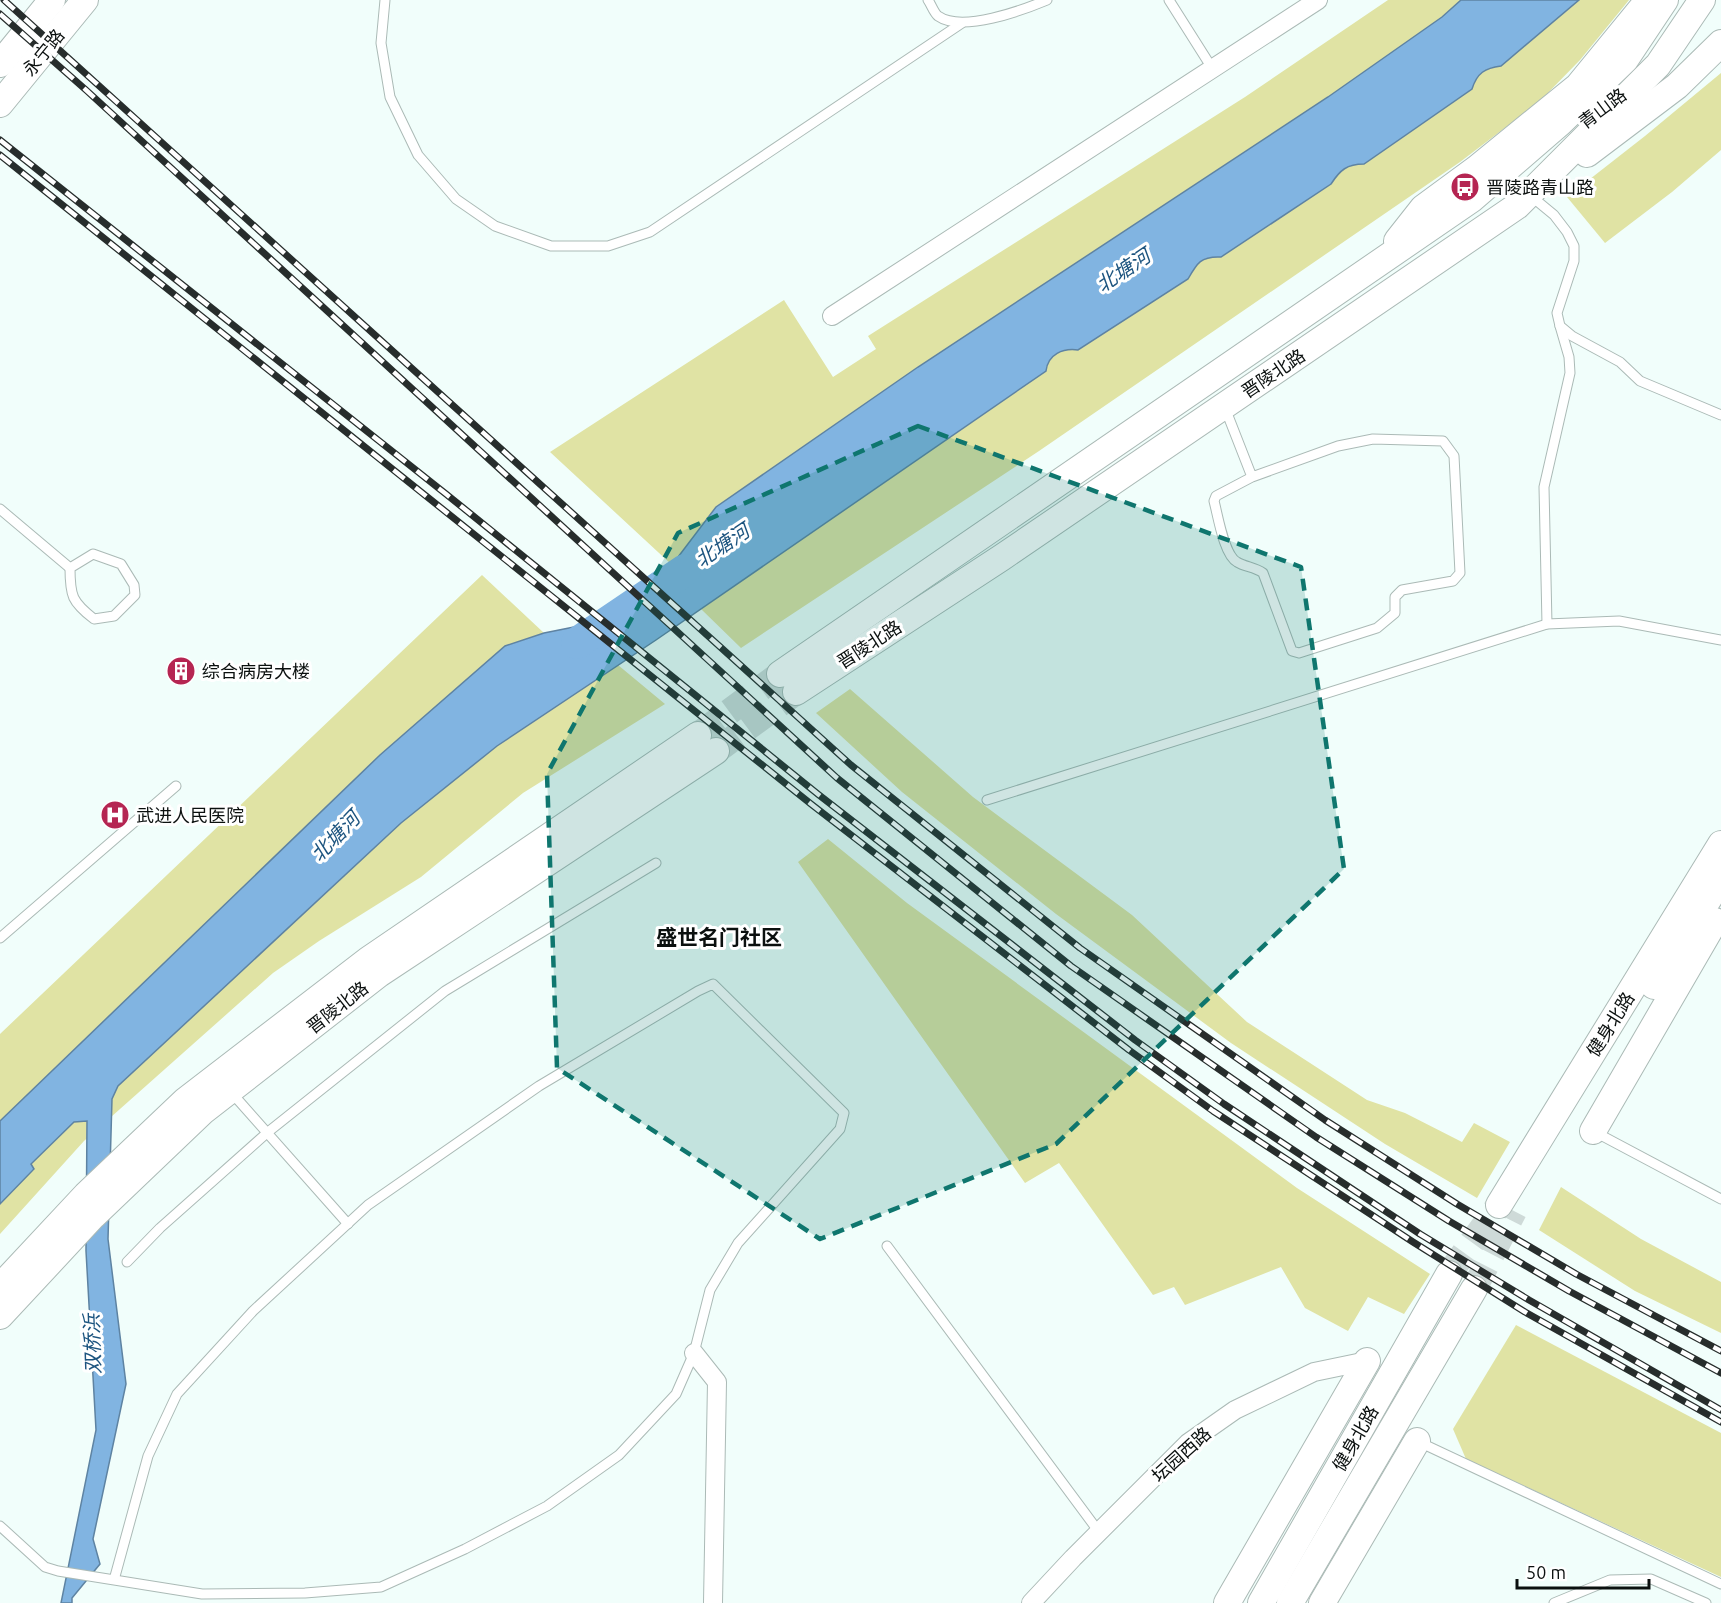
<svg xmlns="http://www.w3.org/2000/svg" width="1721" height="1603" font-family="Ubuntu,'Noto Sans SC',sans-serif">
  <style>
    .green { fill: #e0e3a4 }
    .water { fill: #81b4e1; stroke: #5e83a2; stroke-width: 1.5 }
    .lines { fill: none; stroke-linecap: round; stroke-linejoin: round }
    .river { stroke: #81b4e1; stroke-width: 32 }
    .secondary-tunnel { stroke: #cedad8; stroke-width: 26; stroke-dasharray: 26 13; stroke-linecap: butt }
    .lane-casing { stroke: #abbab6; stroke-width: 11 }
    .street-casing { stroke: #abbab6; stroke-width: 20 }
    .secondary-casing { stroke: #abbab6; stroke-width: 28 }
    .lane { stroke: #fff; stroke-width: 9 }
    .street { stroke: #fff; stroke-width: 18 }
    .secondary { stroke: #fff; stroke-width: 26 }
    .rail-casing { stroke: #272d2c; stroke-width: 7 }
    .rail { stroke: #fff; stroke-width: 4.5; stroke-dasharray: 14; stroke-linecap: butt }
    .marked { fill: #0f766e; fill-opacity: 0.2; stroke: #0f766e; stroke-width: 4.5; stroke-dasharray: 12 8; stroke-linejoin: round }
    .labels { text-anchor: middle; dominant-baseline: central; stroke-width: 6; stroke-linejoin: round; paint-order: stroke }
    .street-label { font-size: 18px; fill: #0b100f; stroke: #fff }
    .poi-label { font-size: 18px; fill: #0b100f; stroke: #fff; text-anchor: start }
    .water-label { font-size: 20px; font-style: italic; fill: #1c547f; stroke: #fff }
    .quarter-label { font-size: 21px; font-weight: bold; fill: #0b100f; stroke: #fff }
  </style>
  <rect width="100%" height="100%" fill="#f1fefb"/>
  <g class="green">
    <path d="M1388 0H1461L1442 17 1328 97 918 367 716 507 672 565 550 452 784 300 833 377 876 349 868 336 1245 97Z"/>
    <path d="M1579 0H1629L1580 60 1539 102 1460 162 1039 451 741 648 701 609 1046 371C1048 354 1063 348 1078 350L1188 279C1197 263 1201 256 1221 257L1331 184C1340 170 1347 164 1364 164L1472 89C1477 73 1485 68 1501 66Z"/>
    <path d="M1721 73V150L1672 192 1605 243 1567 197 1645 136Z"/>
    <path d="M482 575 544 633 505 646 380 755 0 1121V1034Z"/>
    <path d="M618 665 665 704 523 793 421 877 319 941 273 973 84 1141 0 1234V1204L33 1169 31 1164 74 1122 87 1121 112 1099 118 1086 401 823 497 746Z"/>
    <path d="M850 689 973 797 1132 915 1247 1022 1367 1100 1405 1113 1462 1142 1474 1123 1510 1142 1477 1198 1385 1144 1231 1043 1056 914 902 792 816 713Z"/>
    <path d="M828 839 907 903 1297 1188 1430 1274 1404 1314 1368 1297 1348 1331 1305 1308 1281 1267 1185 1305 1174 1287 1153 1295 1059 1163 1025 1183 798 862Z"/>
    <path d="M1561 1187 1641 1239 1721 1282V1333L1635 1291 1539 1230Z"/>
    <path d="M1516 1325 1721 1433V1577L1466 1459 1453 1429Z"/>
  </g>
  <path class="water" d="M1461 0H1579L1501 66C1485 68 1477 73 1472 89L1364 164C1347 164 1340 170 1331 184L1221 257C1201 256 1197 263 1188 279L1078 350C1063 348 1048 354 1046 371L656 640 497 746 401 823 118 1086 112 1099 108 1239 126 1384 93 1539 100 1564 72 1598V1603H61L96 1430 86 1251 87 1121 74 1122 31 1164 34 1169 0 1204V1121L380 755 505 646 544 633 634 615 716 507 918 367 1328 97 1442 17Z"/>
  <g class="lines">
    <path class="river" d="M577 643 685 570"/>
    <g class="secondary-tunnel">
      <path d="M698 735 780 674"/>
      <path d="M716 751 796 692"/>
      <path d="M1449 1274 1499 1205"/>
      <path d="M1474 1289 1514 1211"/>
    </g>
    <g class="lane-casing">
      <g id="lane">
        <path d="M385 0 381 43 390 97 418 155 456 199 495 226 551 246H608L650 232 962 23"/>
        <path d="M928 0C931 4 934 13 938 16 962 33 1023 10 1047 0"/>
        <path d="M1169 0 1212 68"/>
        <path d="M1531 196 1554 215 1567 232 1574 246V261L1557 313 1560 326 1572 336 1620 362 1640 381 1721 415"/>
        <path d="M1225 408 1252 477 1338 446 1373 439 1443 441 1454 456 1460 573 1453 581 1402 590 1395 597V613L1377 628 1299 653 1292 651 1263 573C1255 567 1245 567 1237 562 1224 555 1218 516 1214 501L1216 496 1252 477"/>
        <path d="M0 509 70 568"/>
        <path d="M93 554 121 564 134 585 135 595 114 616 94 619C72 602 70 596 70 568Z"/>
        <path d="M1547 624 1544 487 1570 373 1569 357 1560 326"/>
        <path d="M987 800 1547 624 1619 621 1721 640"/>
        <path d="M0 938 176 786"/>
        <path d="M231 1092 348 1224"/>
        <path d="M1593 1131 1721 1199"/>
        <path d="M887 1246 1099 1532"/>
        <path d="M127 1262 160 1228 268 1132 445 991 656 863"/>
        <path d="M1419 1442 1721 1584"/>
        <path d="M0 1526 45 1567 58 1571 202 1594 305 1593 381 1587 465 1549 547 1506 619 1455 676 1394 694 1353 710 1290 738 1243 840 1129 844 1113 713 984 698 991 539 1086 368 1205 253 1311 177 1394 148 1456 114 1580"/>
        <path d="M1554 1603 1610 1580 1651 1579 1706 1603"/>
      </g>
    </g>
    <g class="street-casing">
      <g id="street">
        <path d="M832 316 1318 0"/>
        <path d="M694 1353 717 1382 713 1603"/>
        <path d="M1031 1603 1073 1558 1188 1443 1235 1410 1314 1372 1367 1361"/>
      </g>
    </g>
    <g class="secondary-casing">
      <g id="secondary">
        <path d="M0 64 52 0"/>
        <path d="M0 104 85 0"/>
        <path d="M1587 154 1677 86 1721 43"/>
        <path d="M1397 241 1423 208 1476 169 1578 86 1646 3"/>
        <path d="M780 674 1472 199 1560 123 1625 60 1665 0"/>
        <path d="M796 692 1001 558 1517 206 1658 65 1702 0"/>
        <path d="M1654 986 1721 879"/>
        <path d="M1593 1131 1715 921"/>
        <path d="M1499 1205 1721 844"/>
        <path d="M0 1287 86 1195 186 1100 368 960 698 735"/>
        <path d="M0 1316 93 1216 202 1112 379 974 716 751"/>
        <path d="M1227 1603 1367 1361"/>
        <path d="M1261 1603 1449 1274"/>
        <path d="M1290 1603 1474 1289"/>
        <path d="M1322 1603 1417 1441"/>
      </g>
    </g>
    <use href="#lane" class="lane"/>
    <use href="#street" class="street"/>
    <use href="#secondary" class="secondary"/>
    <g class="rail-casing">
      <g id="rail">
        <path d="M4 0 851 765 1080 948 1325 1120 1457 1204 1576 1274 1721 1351"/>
        <path d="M0 14 86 90 837 778 1071 966 1316 1137 1449 1221 1569 1291 1721 1373"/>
        <path d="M0 140 446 494 819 795 1135 1040 1224 1104 1420 1234 1529 1300 1721 1410"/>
        <path d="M0 155 811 804 1129 1050 1213 1111 1413 1242 1525 1312 1721 1422"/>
      </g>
    </g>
    <use href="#rail" class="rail"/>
  </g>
  <path class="marked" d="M918 426 1301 567 1344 869 1056 1144 820 1239 557 1068 547 774 678 533Z"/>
  <defs>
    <g id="bus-disc" transform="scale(1.5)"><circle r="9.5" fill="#b52552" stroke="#fff"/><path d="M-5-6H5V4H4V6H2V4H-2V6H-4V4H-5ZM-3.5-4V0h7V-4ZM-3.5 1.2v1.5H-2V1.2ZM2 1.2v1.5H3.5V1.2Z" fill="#fff"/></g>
    <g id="building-disc" transform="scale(1.5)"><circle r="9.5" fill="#b52552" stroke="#fff"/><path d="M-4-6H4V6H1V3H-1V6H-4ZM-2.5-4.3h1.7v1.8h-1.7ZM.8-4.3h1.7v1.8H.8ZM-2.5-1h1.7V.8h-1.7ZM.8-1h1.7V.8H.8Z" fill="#fff"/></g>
    <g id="hospital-disc" transform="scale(1.5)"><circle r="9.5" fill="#b52552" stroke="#fff"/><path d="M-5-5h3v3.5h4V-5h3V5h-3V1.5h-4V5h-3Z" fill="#fff"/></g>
  </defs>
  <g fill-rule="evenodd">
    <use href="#bus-disc" x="1465" y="187"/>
    <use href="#building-disc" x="181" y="671"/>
    <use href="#hospital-disc" x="115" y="815"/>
  </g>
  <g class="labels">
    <g class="street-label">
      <text transform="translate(43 52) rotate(-51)">永宁路</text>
      <text transform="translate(1602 108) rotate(-37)">青山路</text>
      <text transform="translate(1273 373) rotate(-34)">晋陵北路</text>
      <text transform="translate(869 644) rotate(-33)">晋陵北路</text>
      <text transform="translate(337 1007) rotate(-38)">晋陵北路</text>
      <text transform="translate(1610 1024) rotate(-58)">健身北路</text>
      <text transform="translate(1355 1438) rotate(-60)">健身北路</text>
      <text transform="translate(1181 1454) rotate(-42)">坛园西路</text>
    </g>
    <g class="poi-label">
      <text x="1486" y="187">晋陵路青山路</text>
      <text x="202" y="671">综合病房大楼</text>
      <text x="136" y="815">武进人民医院</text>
    </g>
    <g class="water-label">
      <text transform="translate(1123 270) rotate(-34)">北塘河</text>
      <text transform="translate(722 545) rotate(-34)">北塘河</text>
      <text transform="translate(335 836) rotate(-46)">北塘河</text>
      <text transform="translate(92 1344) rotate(-92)">双桥浜</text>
    </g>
    <g class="quarter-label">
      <text x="719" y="937">盛世名门社区</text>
    </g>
  </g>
  <path d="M1517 1579v9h132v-9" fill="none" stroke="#0b100f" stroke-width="3"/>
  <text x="1526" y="1579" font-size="18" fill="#0b100f" stroke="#ffffff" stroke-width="4.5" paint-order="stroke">50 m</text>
</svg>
